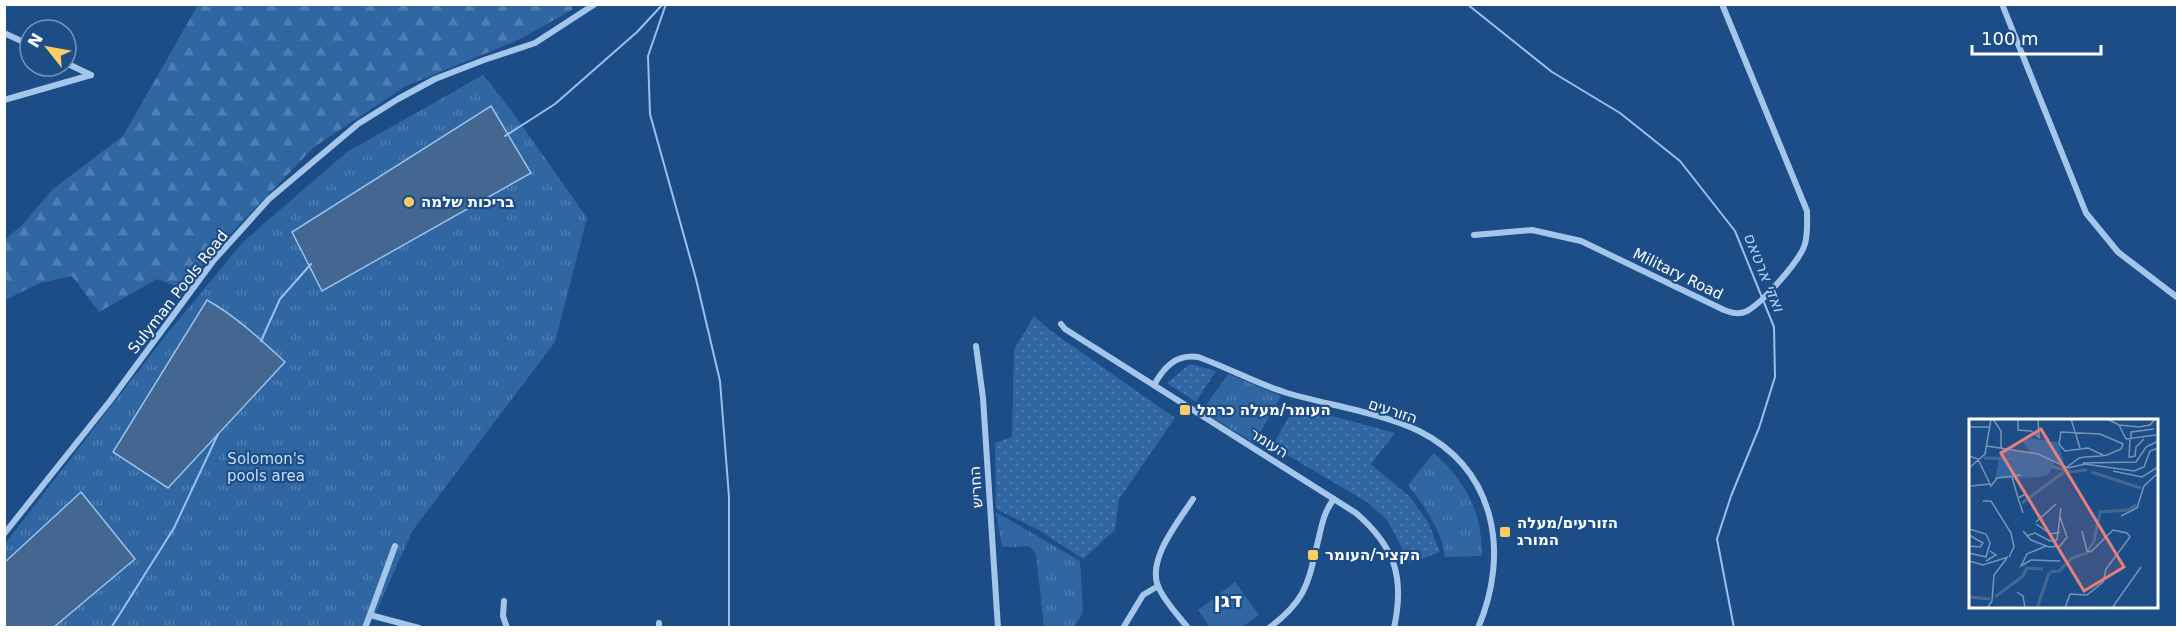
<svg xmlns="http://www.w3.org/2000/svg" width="2182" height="632" font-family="'DejaVu Sans',Heebo,sans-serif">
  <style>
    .grass { fill: url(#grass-dots) }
    .forest { fill: url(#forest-firs) }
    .park { fill: url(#park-tufts) }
    .garden { fill: #3067a3 }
    .water { fill: #446791; stroke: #98c1ed; stroke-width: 1.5 }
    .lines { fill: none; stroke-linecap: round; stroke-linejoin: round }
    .stream { stroke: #98c1ed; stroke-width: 2 }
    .street { stroke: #a5c6eb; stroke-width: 6 }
    .poi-dot { fill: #fbcc63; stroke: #1d4d86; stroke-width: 2 }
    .labels { text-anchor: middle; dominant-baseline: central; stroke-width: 4.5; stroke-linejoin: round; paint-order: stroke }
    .poi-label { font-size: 15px; font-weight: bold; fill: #fff; stroke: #1d4d86; text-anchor: start }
    .street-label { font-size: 15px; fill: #fff; stroke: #1d4d86 }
    .park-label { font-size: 15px; fill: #c9dff8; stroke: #1d4d86 }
    .water-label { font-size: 16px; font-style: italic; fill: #b0d0f2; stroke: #1d4d86 }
    .district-label { font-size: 21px; font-weight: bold; fill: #fff; stroke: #1d4d86 }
    .inset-river { fill: none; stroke: #446791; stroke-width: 3 }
    .inset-road { fill: none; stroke: #7794b6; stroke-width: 1.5 }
    .view { fill: #e67e7e; fill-opacity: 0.15; stroke: #e67e7e; stroke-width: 3 }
    .inset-edge { fill: none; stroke: #fff; stroke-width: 3 }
  </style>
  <defs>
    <pattern id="grass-dots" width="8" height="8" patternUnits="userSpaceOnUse" patternTransform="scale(1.5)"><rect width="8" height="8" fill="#3067a3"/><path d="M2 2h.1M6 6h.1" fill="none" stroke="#4f7eb1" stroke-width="1.8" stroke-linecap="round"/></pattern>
    <pattern id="forest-firs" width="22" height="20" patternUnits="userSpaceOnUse" patternTransform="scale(1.5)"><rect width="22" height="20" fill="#3067a3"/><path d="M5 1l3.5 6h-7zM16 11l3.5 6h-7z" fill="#4f7eb1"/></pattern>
    <pattern id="park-tufts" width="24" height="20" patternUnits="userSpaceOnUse" patternTransform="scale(1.5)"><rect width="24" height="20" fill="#3067a3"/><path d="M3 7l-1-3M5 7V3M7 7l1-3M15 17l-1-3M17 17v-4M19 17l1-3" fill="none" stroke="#4f7eb1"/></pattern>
  </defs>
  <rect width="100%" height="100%" fill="#1d4d86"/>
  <g class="grass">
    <path d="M1034 316 1051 331 1175 418 1119 499 1115 530 1083 559 1039 530 996 509 995 443 1012 437 1014 350Z"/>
    <path d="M1190 364 1216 371 1196 402 1167 383Z"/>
    <path d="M1295 406 1395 433 1371 464 1410 497 1428 522 1440 552 1410 563 1387 520 1367 502 1272 446Z"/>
  </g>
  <path class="forest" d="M198 5 572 4V10L516 41 406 86 314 147 216 249 183 289 157 279 99 312 72 276 40 283 5 300V240L23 224 53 189 123 136Z"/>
  <g class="park">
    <path d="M483 75 511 110 587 218 555 342 413 530 369 627H5L4 545 166 335 244 241 347 152Z"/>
    <path d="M1228 374 1281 396 1254 443 1202 411Z"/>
    <path d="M1434 453C1467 483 1482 512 1482 556L1445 557C1442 530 1424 506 1408 485Z"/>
    <path d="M996 512 1080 561 1083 613 1074 627H1044L1036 554 1029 546 1002 547Z"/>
  </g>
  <path class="garden" d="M1235 582 1259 615 1242 627H1210L1198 610Z"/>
  <g class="water">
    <path d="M491 106 531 173 322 291 292 232Z"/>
    <path d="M207 300C237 317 260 339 285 362L168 488 113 452Z"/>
    <path d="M81 492 135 559 54 627H5V562Z"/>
  </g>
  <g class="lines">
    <g class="stream">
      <path d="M666 4 648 56 650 114 696 279 720 381 729 497V628"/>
      <path d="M1467 4 1552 72 1620 113 1680 161 1735 231 1774 327 1775 377 1759 428 1731 496 1717 539 1734 628"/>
      <path d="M505 136 555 104 637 32 663 4"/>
      <path d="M261 341 280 299 311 264"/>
      <path d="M111 628 174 528 218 434"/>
    </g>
    <g class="street">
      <path d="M2002 4 2086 213 2118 252 2178 298"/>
      <path d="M4 33 30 45"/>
      <path d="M66 63 91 75"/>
      <path d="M4 100 91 75"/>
      <path d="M1474 235 1532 230 1581 241 1724 310C1732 313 1739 315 1747 311 1762 303 1800 261 1805 244 1808 233 1807 222 1807 211L1722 4"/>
      <path d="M1061 324 1065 329 1356 513C1395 547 1405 577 1394 628"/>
      <path d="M976 346 983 398 998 628"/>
      <path d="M1154 385C1164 367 1176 354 1198 357 1229 368 1257 384 1287 393 1328 405 1382 413 1419 431 1496 470 1510 553 1478 628"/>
      <path d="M4 534 110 401 214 260 269 199 358 124 398 99 435 79 484 60 535 43 595 4"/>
      <path d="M504 601 503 616 507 628"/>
      <path d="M370 615 419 628"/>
      <path d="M659 623V628"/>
      <path d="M365 628 395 546"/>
      <path d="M1123 628 1143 595 1158 586"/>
      <path d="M1188 628C1178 615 1164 601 1158 586 1147 559 1179 521 1193 499"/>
      <path d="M1269 628C1308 599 1308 582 1319 537 1322 523 1325 510 1334 499"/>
    </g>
  </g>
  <g class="poi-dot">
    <circle cx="409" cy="202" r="6"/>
    <rect x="1179" y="404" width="12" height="12" rx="3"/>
    <rect x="1499" y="526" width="12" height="12" rx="3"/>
    <rect x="1307" y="549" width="12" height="12" rx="3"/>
  </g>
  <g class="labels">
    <g class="poi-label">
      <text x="421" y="202">בריכות שלמה</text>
      <text x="1197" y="410">העומר/מעלה כרמל</text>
      <text x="1517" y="523">הזורעים/מעלה<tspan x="1517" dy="17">המורג</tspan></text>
      <text x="1325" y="555">הקציר/העומר</text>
    </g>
    <g class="street-label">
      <text transform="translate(1678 274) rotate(26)">Military Road</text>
      <text transform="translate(178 292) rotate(-52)">Sulyman Pools Road</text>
      <text transform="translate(1393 411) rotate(18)">הזורעים</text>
      <text transform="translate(1269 443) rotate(32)">העומר</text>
      <text transform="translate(976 487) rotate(-94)">החריש</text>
    </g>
    <g class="park-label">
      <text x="266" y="459">Solomon's<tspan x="266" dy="17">pools area</tspan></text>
    </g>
    <g class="water-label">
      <text transform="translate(1764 272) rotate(68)">ואדי ארטאס</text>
    </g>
    <g class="district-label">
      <text x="1228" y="600">דגן</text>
    </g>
  </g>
  <g transform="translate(1969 419)">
    <rect width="189" height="189" fill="#1d4d86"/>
    <path d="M55 19 89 23 95 45 61 33 53 21Z" fill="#3067a3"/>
    <path d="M32 30 66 35 85 43 80 55 71 58 26 60Z" fill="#3067a3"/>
    <path class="inset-river" d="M15 39 52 40M82 47 101 53 118 51M122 53 172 69M53 84 95 53M81 153 90 152 103 139 118 134 125 122 131 93 159 91 167 86M0 178 21 180M26 178 54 157 58 149 74 150M68 189 80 154"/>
    <path class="inset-road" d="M24 0 32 12V30M49 0V11L62 12 71 19M69 0 70 18M102 0 111 29M138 0 150 6 170 8 181 6 186 0M150 6 157 20 187 16M0 8H20M162 19V13L185 10M18 27 69 35 99 49 116 45 165 52 175 48 181 32 189 29M0 37 9 40 22 67 28 59 52 56M161 38 166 37 167 28 175 20M160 39 161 19M114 44 167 43 177 28 189 22M0 49 16 35 22 0M97 49 110 39 116 38 131 37 138 36 152 30 154 25 131 15 92 13 90 25 96 32 119 29 134 36M144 52 173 58 189 48M43 58 49 79M2 67 21 65M14 82H22L42 114M54 94 49 79 57 75M152 97 168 89 175 67 189 54M67 103 87 85M67 105 82 115 91 113M0 110 17 115 21 124 17 138 0 134M54 112 62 121 80 128 91 127 98 118 91 98M0 116 14 124 11 128 0 127M57 117 66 114 81 122 88 121 92 89M77 127 58 135 52 147 62 141 91 142M40 138 45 128 42 114M0 142 14 146 39 138M17 142 27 136 21 132M48 173 54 177 56 189M18 189 23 182 25 156 38 139M96 189 101 175 118 176 134 163 137 150 161 118 158 114 144 111 122 133 118 132 113 112M143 189 172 148"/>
    <path class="view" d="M72 10 155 148 115 172 32 34Z"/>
    <rect width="189" height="189" class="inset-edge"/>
  </g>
  <rect width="2182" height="632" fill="none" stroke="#ffffff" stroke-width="12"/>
  <g transform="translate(48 48) rotate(301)"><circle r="28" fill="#1d4d86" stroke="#7794b6" stroke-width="1.5"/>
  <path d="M0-4.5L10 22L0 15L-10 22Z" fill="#fbcc63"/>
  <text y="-9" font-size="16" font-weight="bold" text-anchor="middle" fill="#ffffff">N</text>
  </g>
  <path d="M1972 45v9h129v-9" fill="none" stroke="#ffffff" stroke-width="3"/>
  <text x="1981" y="45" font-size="18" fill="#ffffff" stroke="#1d4d86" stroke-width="4.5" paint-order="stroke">100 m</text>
</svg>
